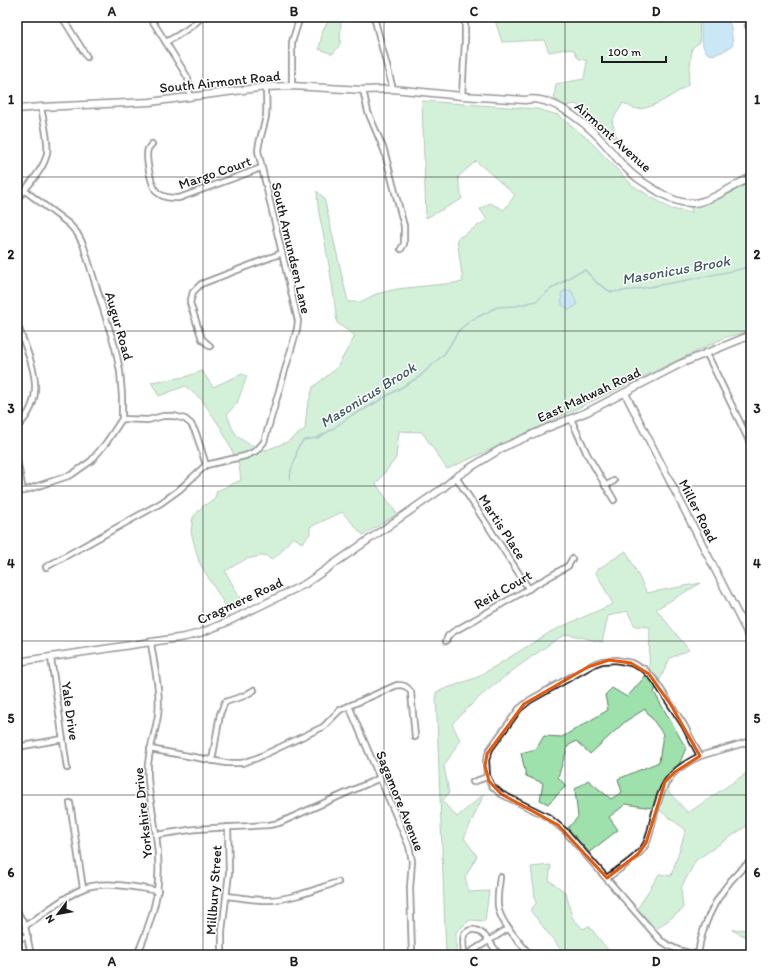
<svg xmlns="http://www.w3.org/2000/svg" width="768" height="972" font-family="Itim,sans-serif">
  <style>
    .green { fill: #9ee1ac; stroke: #5d7e64 }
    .water { fill: #87cae8; stroke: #5c8496 }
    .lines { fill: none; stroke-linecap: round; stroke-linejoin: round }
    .stream { stroke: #5c8496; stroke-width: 1.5 }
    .street-casing { stroke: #1c1c1c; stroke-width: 8 }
    .secondary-casing { stroke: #1c1c1c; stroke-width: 9 }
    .street { stroke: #fff; stroke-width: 4.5 }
    .secondary { stroke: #fff; stroke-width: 6 }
    .marked { fill: none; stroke: #e8590c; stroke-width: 3; stroke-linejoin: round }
    .grid { fill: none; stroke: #1c1c1c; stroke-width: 1; stroke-opacity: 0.55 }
    .labels { text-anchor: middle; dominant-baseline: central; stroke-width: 3; stroke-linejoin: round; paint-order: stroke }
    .street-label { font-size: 14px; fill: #1c1c1c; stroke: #fff }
    .water-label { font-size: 15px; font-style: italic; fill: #415963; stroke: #fff }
    .neatline { fill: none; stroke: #1c1c1c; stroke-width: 1.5 }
    .grid-label { font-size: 13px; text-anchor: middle; font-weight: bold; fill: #1c1c1c }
  </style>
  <rect width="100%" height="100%" fill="#fff"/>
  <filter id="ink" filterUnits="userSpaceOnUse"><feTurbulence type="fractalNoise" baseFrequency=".025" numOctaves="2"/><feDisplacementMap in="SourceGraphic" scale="8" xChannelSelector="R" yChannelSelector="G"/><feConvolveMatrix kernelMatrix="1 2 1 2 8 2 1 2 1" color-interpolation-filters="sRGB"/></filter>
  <g filter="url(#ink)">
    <g class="green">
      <path d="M331 17H341L340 44 333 54 319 49 323 30Z"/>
      <path d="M494 17H696L699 19 700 42 692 48 688 85C676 93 653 109 638 109 633 109 628 105 623 103L612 121 618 142 601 124 577 105 576 104 564 106 554 98 556 84 584 79 587 61 578 58 574 50 566 49 549 52 544 40 502 42Z"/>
      <path d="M422 101 537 109 558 115 588 139 632 185 671 209 692 213 690 205 751 180V331L726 337 499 446 447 469 422 432 399 431 396 458 376 484 397 514 363 535 342 512 310 527V534L302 543 293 537 278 555 271 560 266 555 246 559 225 571 244 605 228 610 199 562 191 532 193 517 203 506 214 500 217 491 241 480 239 465 221 428 202 400 185 386 159 396 151 382 185 377 202 371 213 387 242 374 247 376 237 403 227 414 232 428 238 437 247 443 266 450 287 442 305 429 307 408 313 387 336 369 355 336 337 323C334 296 330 269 325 243 322 226 317 209 317 191L324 198 348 302H360L376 294 397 289 463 282 457 239 487 220 480 209 490 203 504 210 515 195 476 161 458 177 462 199 426 218Z"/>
      <path d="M626 551 647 593 701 583 656 609 689 650 670 658 654 692 686 748 668 791 688 813 751 770V823L696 860 681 888 683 909 654 931 636 911 659 874 671 876 686 830 658 809 626 804 609 817 618 830 587 854 565 831 578 817 575 789 588 780 611 799 622 792 618 779 659 762 663 734 645 709 626 721 590 754 576 741 568 746 558 777 566 786 548 804 540 800 543 783 526 776 521 753 536 749 544 736 562 737 608 710 605 695 612 688 627 697 649 672 650 627 635 626 627 611 608 616 602 642 567 634 557 639C520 665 483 690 452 724L460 740 444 766 449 793 442 801 457 817 484 794 464 838 477 856 465 877 469 892 489 891 485 921 470 920 456 932V955H446L436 692 478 677 552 631 613 604 595 571Z"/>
      <path d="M551 865 549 880 566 893 572 917 583 929 589 926 612 955H565L530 910 536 904 531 867Z"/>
      <path d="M751 928V939L732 930 750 929Z"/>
    </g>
    <g class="water">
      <path d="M715 17H727L731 27 733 45C704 66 701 50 701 22Z"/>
      <path d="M566 290 572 291 577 305 569 310 562 305 561 293Z"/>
    </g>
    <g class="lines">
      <g class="stream">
        <path d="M414 17H415"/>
        <path d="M290 480 291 470 295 460 298 447 304 440 317 438 331 430 352 415 365 409 419 377 445 353 459 330 470 321 497 307 516 306 536 301 551 289 575 274 585 270 597 283 611 292 632 290 677 282 737 270 751 266"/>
      </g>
      <g class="street-casing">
        <g id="street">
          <path d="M62 17 87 57"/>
          <path d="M150 17 188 78 190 97"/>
          <path d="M374 17 393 89"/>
          <path d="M748 26 751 24"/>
          <path d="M166 42C179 35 191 28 202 17"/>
          <path d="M292 86V42L300 17"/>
          <path d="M363 90 368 112 384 150 404 226V244L401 249"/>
          <path d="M462 96 465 42V17"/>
          <path d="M152 144C151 145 149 147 148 149 145 157 151 186 157 192 163 198 171 198 179 198L261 168"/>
          <path d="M17 199C27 187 45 168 47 153 49 140 43 120 41 107"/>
          <path d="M17 323C29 359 51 395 17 427"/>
          <path d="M210 346 202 339 190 303 193 292 201 284 282 253"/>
          <path d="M706 352 751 445"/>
          <path d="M122 419 148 420 163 416H174L185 419 191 424 196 433 206 465"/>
          <path d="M571 419 587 454 614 500"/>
          <path d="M17 460 23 491"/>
          <path d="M456 477 529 589"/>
          <path d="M605 486 614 481"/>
          <path d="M17 493 71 475 91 461 106 443 122 419V396L120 371 115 347 83 244 77 233 69 224 24 190"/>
          <path d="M46 567 161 503 179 490 206 465 245 456 256 451 264 442 297 329 298 321 258 151C259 139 264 128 266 116 267 107 266 97 266 87"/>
          <path d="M742 623 751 619"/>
          <path d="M446 641 448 636 453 632 568 566 572 559"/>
          <path d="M51 658 67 768"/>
          <path d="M349 706 409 846 412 861 410 888 412 955"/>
          <path d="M17 747 63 739"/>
          <path d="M150 749 226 763H242L257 758 323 727 340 710 397 685C404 685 407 686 411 692L415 737"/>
          <path d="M212 761 220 714 225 702 244 696 254 690"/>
          <path d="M473 782 487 777"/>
          <path d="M70 803 83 888"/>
          <path d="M156 835 196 829 269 825 279 823 380 778"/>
          <path d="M500 877C499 887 497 896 498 905 499 922 520 942 530 955"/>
          <path d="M607 878C619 869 639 857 646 844 650 836 651 828 653 820 662 786 666 772 700 756L751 741"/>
          <path d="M226 896C241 897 255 901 270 900 293 899 316 889 338 882"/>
          <path d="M17 911 25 926 31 955"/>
          <path d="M25 926C44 914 62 898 82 889 103 880 136 887 158 891"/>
          <path d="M17 938 28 937"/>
          <path d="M698 954C683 953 672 949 660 940L566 832 548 817 538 812 501 794 492 786 487 776 486 760 490 749 519 709 530 700 594 664 602 661 616 660 631 663 644 669 654 679 684 725 700 756"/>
          <path d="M137 955C156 911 163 883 156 835 154 816 149 797 148 778 146 756 155 736 158 715 161 693 154 665 151 643"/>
          <path d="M222 955V931L229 873 228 827"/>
          <path d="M464 955C464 949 462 941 464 935 465 933 466 932 468 931 481 924 493 947 499 955"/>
          <path d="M466 955 509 928"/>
          <path d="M698 955C702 919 723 883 751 861"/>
        </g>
      </g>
      <g class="secondary-casing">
        <g id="secondary">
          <path d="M17 109 41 107 150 102 266 87 292 86 363 90 393 89 462 96 525 100C555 94 594 130 611 151 616 157 621 164 627 169 636 179 648 185 659 192 670 198 680 204 693 203 710 202 735 185 751 177"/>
          <path d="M625 393 751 640"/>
          <path d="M17 662 185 637 200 633 225 623 305 584 443 488 456 477 473 466 504 447 547 428 587 412 680 364 751 335"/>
        </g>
      </g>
      <use href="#street" class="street"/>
      <use href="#secondary" class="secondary"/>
    </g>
  </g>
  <path d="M0 0H768V972H0ZM609 660 631 663 649 674 671 705 700 756 675 772 665 782 646 843 638 854 607 878 558 825 501 794 489 781 485 766 487 754 524 704 588 667Z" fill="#fff" fill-opacity=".55" fill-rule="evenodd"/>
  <path class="marked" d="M609 660 631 663 649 674 671 705 700 756 675 772 665 782 646 843 638 854 607 878 558 825 501 794 489 781 485 766 487 754 524 704 588 667Z"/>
  <path class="grid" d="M203 17V955M384 17V955M565 17V955M17 177H751M17 331H751M17 486H751M17 641H751M17 795H751"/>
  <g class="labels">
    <g class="street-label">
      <text transform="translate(220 82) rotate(-6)">South Airmont Road</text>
      <text transform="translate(613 137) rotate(42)">Airmont Avenue</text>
      <text transform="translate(215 173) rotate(-19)">Margo Court</text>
      <text transform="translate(291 248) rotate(77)">South Amundsen Lane</text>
      <text transform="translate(119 326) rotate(74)">Augur Road</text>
      <text transform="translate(589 395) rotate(-25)">East Mahwah Road</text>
      <text transform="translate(698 511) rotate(63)">Miller Road</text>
      <text transform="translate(502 527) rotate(57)">Martis Place</text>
      <text transform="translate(503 590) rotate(-30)">Reid Court</text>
      <text transform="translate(240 601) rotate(-25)">Cragmere Road</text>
      <text transform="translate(70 711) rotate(82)">Yale Drive</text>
      <text transform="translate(400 801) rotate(68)">Sagamore Avenue</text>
      <text transform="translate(143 813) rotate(-96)">Yorkshire Drive</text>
      <text transform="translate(214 890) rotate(-86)">Millbury Street</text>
    </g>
    <g class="water-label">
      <text transform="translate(676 270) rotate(-10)">Masonicus Brook</text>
      <text transform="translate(368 395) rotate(-32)">Masonicus Brook</text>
    </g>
  </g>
  <rect width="768" height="972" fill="none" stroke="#fff" stroke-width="44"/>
  <g transform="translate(58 914) rotate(238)" stroke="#ffffff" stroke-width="3" paint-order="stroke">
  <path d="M0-3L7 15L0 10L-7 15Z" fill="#1c1c1c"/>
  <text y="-6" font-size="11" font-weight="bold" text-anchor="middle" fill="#1c1c1c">N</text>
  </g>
  <path d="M602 56v6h64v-6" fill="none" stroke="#1c1c1c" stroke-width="2"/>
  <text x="608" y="56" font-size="12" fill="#1c1c1c" stroke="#ffffff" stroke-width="3" paint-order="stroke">100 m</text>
  <rect x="22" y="22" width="724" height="928" class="neatline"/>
  <g class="grid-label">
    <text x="112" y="16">A</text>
    <text x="294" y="16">B</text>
    <text x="474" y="16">C</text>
    <text x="656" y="16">D</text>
    <text x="11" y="104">1</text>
    <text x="757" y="104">1</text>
    <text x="11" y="259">2</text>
    <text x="757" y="259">2</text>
    <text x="11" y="413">3</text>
    <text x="757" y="413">3</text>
    <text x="11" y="568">4</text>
    <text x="757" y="568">4</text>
    <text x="11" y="723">5</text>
    <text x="757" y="723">5</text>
    <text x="11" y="877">6</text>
    <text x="757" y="877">6</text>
    <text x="112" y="966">A</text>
    <text x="294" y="966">B</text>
    <text x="474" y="966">C</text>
    <text x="656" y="966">D</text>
  </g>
</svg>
